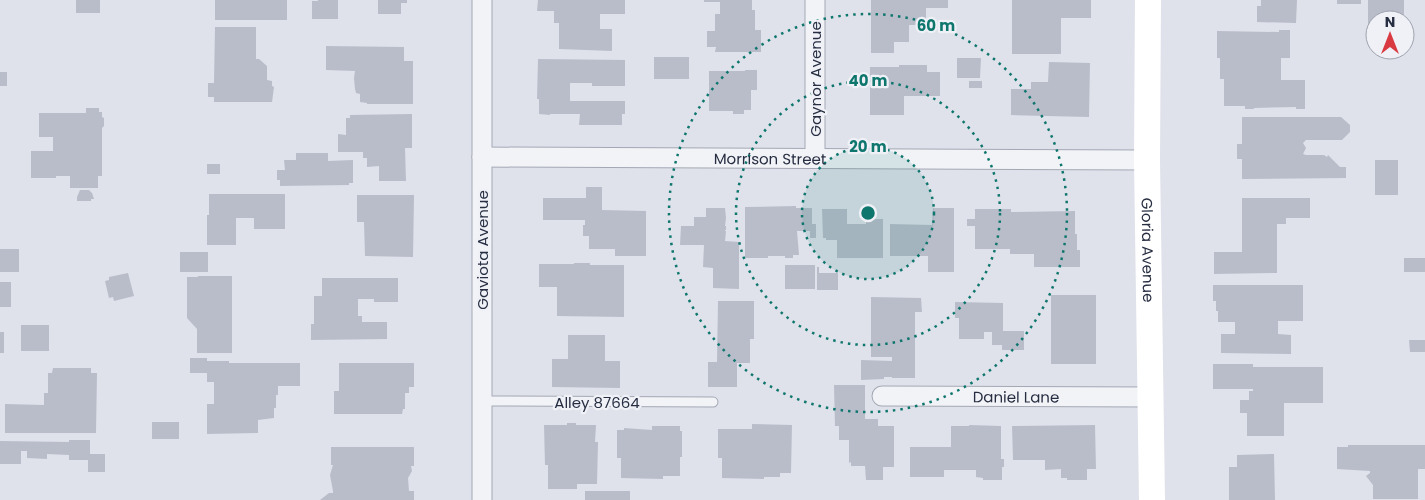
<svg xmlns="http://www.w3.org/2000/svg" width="1425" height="500" font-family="Poppins,sans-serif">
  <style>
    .building { fill: #b9bdca }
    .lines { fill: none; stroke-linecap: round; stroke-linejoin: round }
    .lane-casing { stroke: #a4a8b4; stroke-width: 11 }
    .street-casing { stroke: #a4a8b4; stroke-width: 21 }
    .lane { stroke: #f2f3f7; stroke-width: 9 }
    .street { stroke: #f2f3f7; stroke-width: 19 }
    .secondary { stroke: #fff; stroke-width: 26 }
    .ring { fill: none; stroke: #0f766e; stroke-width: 2.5; stroke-dasharray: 2.5 5 }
    .labels { text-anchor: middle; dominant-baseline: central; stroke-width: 4.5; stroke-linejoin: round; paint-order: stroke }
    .street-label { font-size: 15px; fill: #272e42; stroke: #eff1f7 }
    .centre { fill: #0f766e; stroke: #eff1f7; stroke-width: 2.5 }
    .ring-label { font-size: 15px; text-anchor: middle; font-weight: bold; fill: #0f766e; stroke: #eff1f7; stroke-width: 4.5; stroke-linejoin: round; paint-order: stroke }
  </style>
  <rect width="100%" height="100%" fill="#dfe2ea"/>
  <g class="building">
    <rect x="76" y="0" width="24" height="13"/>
    <rect x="215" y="0" width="72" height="20"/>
    <path d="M318 0H338V19H312V1H318Z"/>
    <path d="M378 0H407V3H401V14H378Z"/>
    <path d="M538 0H625V14H600V29H612V51L559 49V23H554V11H537Z"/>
    <path d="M704 0H752V10H755V30H761V52H715L716 47H707V31H715V14H720V2H704Z"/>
    <path d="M871 0H948V8H926V25H909V42H894V53H871Z"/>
    <path d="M1012 0H1091V18H1061V54H1012Z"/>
    <path d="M1261 0H1297L1296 23 1257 22V6H1261Z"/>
    <rect x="1337" y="0" width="24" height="4"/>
    <path d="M1368 0H1404V20H1375V24H1368Z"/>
    <path d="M215 27H256V59H259L267 66V80L272 81V86L274 87 272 102H214V97H208V83H214Z"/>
    <path d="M1279 30H1290V58H1281V80H1305V109H1296V107L1254 108V109H1245V106H1224V79H1220V58H1217V31L1279 32Z"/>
    <path d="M326 46 404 47V61H413V104H367V103L360 102V94L356 93 355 89 354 78 355 71 326 70Z"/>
    <rect x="654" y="57" width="35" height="22"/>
    <path d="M957 58H981L980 78H957Z"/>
    <path d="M538 59 625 60V86H592V83H570V101H625V114H622V125H579L580 114H550V115L539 114V99H537Z"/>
    <path d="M1049 62 1090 63 1089 117 1011 115V89H1031V82H1048Z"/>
    <path d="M899 65H927V72H940V96H904V115H870V67H899Z"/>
    <path d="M745 70H757V90H751V110H744V114H733V111H709V71H745Z"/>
    <rect x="0" y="72" width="7" height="14"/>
    <rect x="969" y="81" width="13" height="7"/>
    <path d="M86 108H99V112H102V117L104 118V126L102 128V176H98V188H70V176H56V178H31V151H53V137H39V113H86Z"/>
    <path d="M412 114V148H405L406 181H379V166L367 167V158H363V152H338V134L346 135V118H350V115Z"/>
    <path d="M1242 117H1341L1350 125V132L1342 140H1306L1303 143 1306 148 1303 154 1306 155H1324L1327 157 1328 155 1340 167H1346V178L1242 179V159H1237V144H1242Z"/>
    <path d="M296 153H328V161L353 160V183H349V185L280 186V180H277V170H285L284 160H296Z"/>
    <rect x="1375" y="160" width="23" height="35"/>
    <rect x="207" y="164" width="13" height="10"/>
    <path d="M586 187H602V210L646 211V256H615V249H589V236H583V225H585V220H543V198H586Z"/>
    <path d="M80 190H89L92 193 94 199H91V201H77V197Z"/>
    <path d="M209 194H285V229H254V218H236V245H207V215H209Z"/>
    <path d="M357 195H414L413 257 365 256 364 222H357Z"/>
    <path d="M1242 198H1310V218H1286V224H1277V273L1214 274V252H1242Z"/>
    <path d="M796 206V208H812V224H816V238H810V231H797L799 255H793V258H785V256H768V258H745V207Z"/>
    <path d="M706 208H725L726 218 725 226H726V230H725V231H726L725 241 739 242V289L713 288V268L703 267 704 245H680L681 226H694V217H706Z"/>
    <path d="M933 208H954V272H928V256H890V224L932 225Z"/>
    <path d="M822 209H847V224H866V219H883V258H837V240H826V238H823Z"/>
    <path d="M975 209H1011V212L1075 211V234H1077V250H1080V267H1034V254H1010V249H975V226H967V219H975Z"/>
    <rect x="0" y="249" width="19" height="23"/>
    <rect x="180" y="252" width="28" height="20"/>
    <rect x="1404" y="258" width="21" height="14"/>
    <path d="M574 263H590V265H624V317L557 316V287H539V264H574Z"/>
    <rect x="785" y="265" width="30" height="24"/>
    <path d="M817 267H819V273H838V290H817Z"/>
    <path d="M128 273 134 296 114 301 113 297 109 298 105 281 109 280V277Z"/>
    <path d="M198 276H232V353H197V329L187 318V277H198Z"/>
    <path d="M322 278H398V302H374V299H358V316H362V322H387V339L311 340V324H314V296H322Z"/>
    <rect x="0" y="282" width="11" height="25"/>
    <path d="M1213 285H1303V321H1278V334L1291 335V354L1221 353V334H1235V322H1218V311H1216V301H1213Z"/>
    <rect x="1051" y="295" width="45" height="69"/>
    <path d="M871 297 921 298 922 312H915V378H892V377H884V379L861 380V360L892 361V357H871Z"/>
    <path d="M718 301H754V339H750V363H737V387H708V362H717Z"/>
    <path d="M955 302 1003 303V331H1024V350H1002V345H992V332H984V339H959V318H955Z"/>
    <rect x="21" y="325" width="28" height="26"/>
    <rect x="0" y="332" width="4" height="21"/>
    <path d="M568 335H605V361H620V388L552 387V359H568Z"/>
    <path d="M1409 340H1425V352H1410Z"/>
    <path d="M190 358H207V361H229V363H300V386H278V395H276V408H274V418L258 420V433L207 434V404H214V382H207V373H190Z"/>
    <path d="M339 363H414V387H409V393H405V409H403L402 414H334V391H339Z"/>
    <path d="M1213 364H1253V367H1323V403H1284V436H1247V413H1240V400H1249V391H1253V389H1213Z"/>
    <path d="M53 368H91V373H97L96 433H5V404L44 405V393H48V373H52Z"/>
    <path d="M834 385H865V419H878V426H894V467H883V480H866L865 466H851V462L849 463V440H839V426H835Z"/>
    <rect x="152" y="422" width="27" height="17"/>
    <path d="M567 423H576V425H596L595 442H598L597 484H577V489H548V465H545L544 425H567Z"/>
    <path d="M752 424 792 425 791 473H780V477H764V479L722 478V458H718V429H752Z"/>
    <path d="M969 425 1001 426V459H1004V467H1002V480H983V478L976 477V470H944V477H910V447H951V426H969Z"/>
    <path d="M1095 425 1096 469H1087V480H1067V478H1061V469L1045 470V460H1013L1012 426Z"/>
    <path d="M652 426H680V431H682V457H680V476H663V479L621 478V458H617V430H624V428L652 430Z"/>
    <path d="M69 440H90V454H105V472H88V460H69V455L47 454V459L27 458V451H21V464H0V441L69 442Z"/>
    <path d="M1348 445H1425V469H1418V499H1373V485L1366 476 1370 473V471L1337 469V447H1348Z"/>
    <path d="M331 447H414V466H411L412 471 408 478 409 491H414V500H320L329 493H333V491L330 475 333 465H331Z"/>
    <path d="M1274 454 1275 500H1229V467H1237V455Z"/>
    <rect x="585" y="491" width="45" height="9"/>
  </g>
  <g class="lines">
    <g class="lane-casing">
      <path id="lane" d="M482 401 713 402"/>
    </g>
    <g class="street-casing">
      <g id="street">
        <path d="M815 0V158"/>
        <path id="s1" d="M482 157 1147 160"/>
        <path id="s2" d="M882 396 1150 397"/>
        <path d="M482 500V0"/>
      </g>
    </g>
    <use href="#lane" class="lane"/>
    <use href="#street" class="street"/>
    <path class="secondary" id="s3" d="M1148 0 1147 160 1152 500"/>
  </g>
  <circle cx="868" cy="213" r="66" fill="#0f766e" fill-opacity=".12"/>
  <g class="ring">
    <circle cx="868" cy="213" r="66"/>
    <circle cx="868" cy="213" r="132"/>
    <circle cx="868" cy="213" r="199"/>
  </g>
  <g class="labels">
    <g class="street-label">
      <text transform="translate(815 79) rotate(-90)">Gaynor Avenue</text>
      <text stroke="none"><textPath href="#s1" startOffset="288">Morrison Street</textPath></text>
      <text transform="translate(482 250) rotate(-90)">Gaviota Avenue</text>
      <text stroke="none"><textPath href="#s3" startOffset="250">Gloria Avenue</textPath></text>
      <text stroke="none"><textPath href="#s2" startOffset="134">Daniel Lane</textPath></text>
      <text x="597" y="402">Alley 87664</text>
    </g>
  </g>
  <circle cx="868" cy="213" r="8" class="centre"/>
  <g class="ring-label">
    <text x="936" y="31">60 m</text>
    <text x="868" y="86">40 m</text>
    <text x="868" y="152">20 m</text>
  </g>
  <g transform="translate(1390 35)"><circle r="24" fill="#eff1f7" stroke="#9fa3af"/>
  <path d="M0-4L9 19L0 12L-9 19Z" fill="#d93a41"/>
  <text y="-8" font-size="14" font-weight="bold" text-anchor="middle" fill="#272e42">N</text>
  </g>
</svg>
